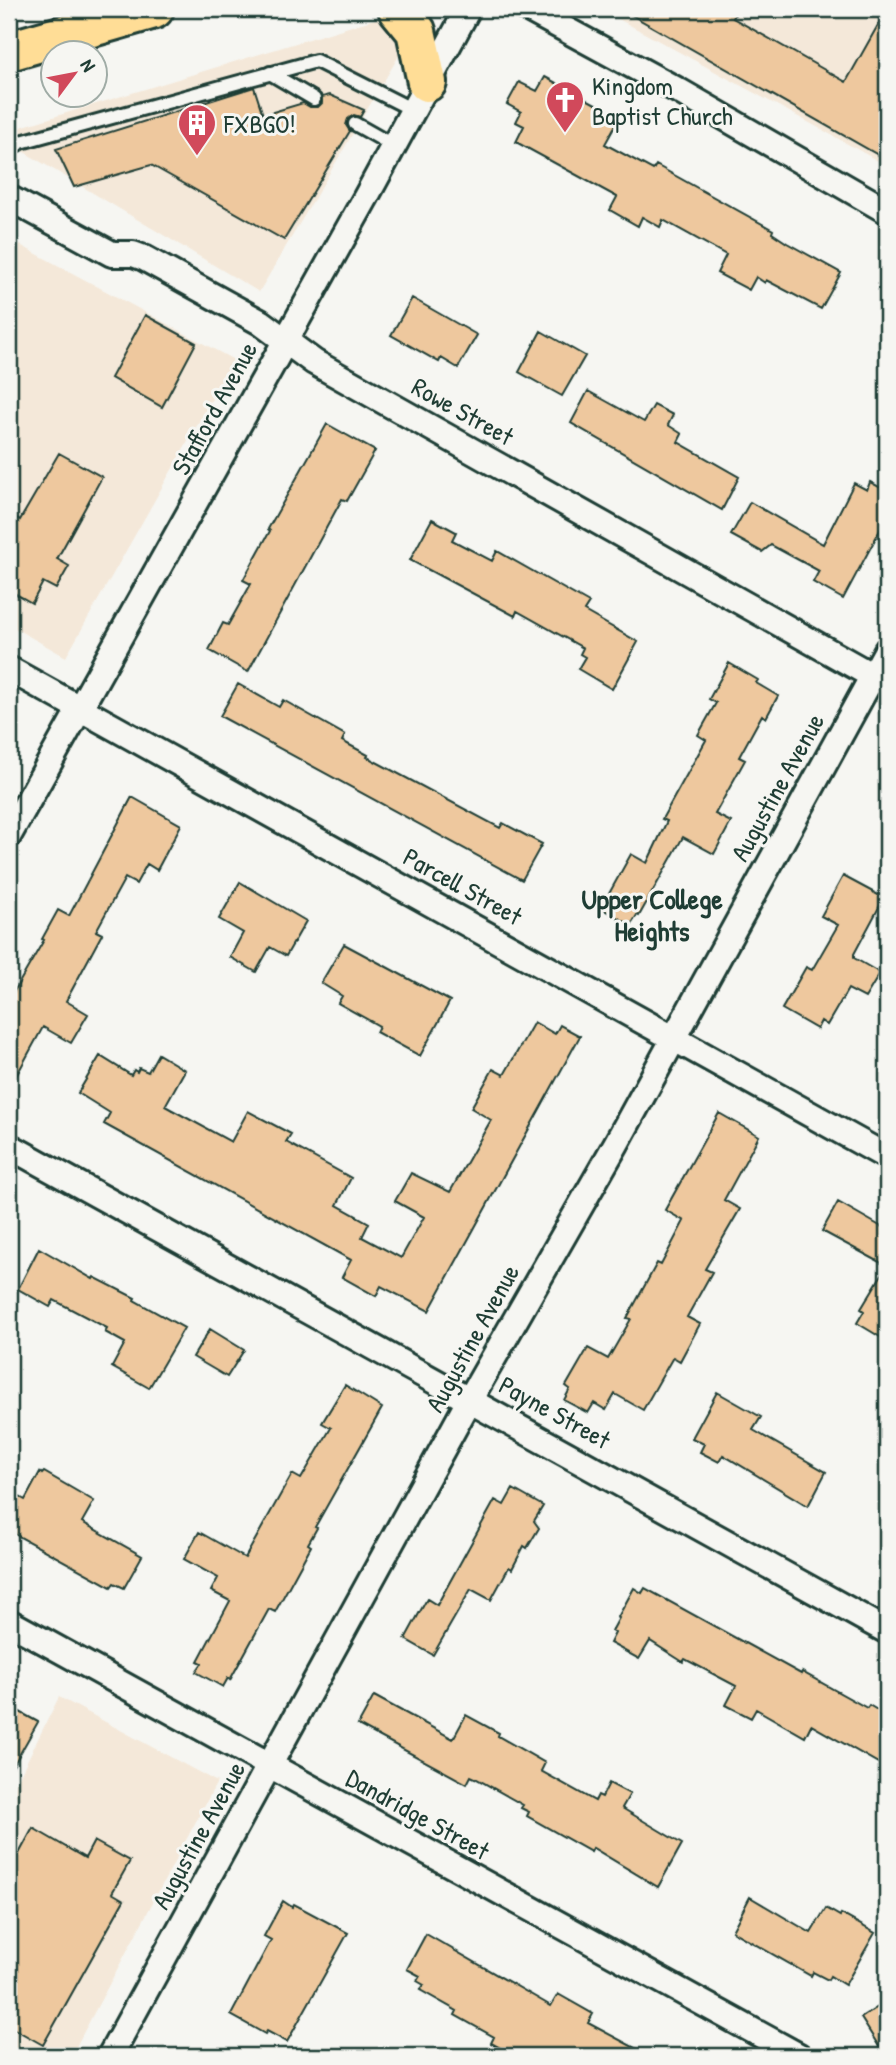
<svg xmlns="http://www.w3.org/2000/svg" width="896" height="2065" viewBox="0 0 896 2065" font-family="'Patrick Hand',sans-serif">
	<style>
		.built { fill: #f4e8d9 }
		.building { fill: #eec89e; stroke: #1f3d34; stroke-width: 2 }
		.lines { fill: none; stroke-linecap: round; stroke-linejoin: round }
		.service-casing { stroke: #1f3d34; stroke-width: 18 }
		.minor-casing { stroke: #1f3d34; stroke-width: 30 }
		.primary-casing { stroke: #1f3d34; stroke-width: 44 }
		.service { stroke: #f6f6f2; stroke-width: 12 }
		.minor { stroke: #f6f6f2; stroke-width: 24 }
		.primary { stroke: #ffdd96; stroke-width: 38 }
		.labels { text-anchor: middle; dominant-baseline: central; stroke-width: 6; stroke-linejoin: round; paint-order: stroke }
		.poi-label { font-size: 26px; fill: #1f3d34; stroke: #f6f6f2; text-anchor: start }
		.street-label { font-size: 26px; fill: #1f3d34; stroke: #f6f6f2 }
		.neighbourhood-label { font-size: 28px; font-weight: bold; fill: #1f3d34; stroke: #f6f6f2 }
	</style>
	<rect width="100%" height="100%" fill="#f6f6f2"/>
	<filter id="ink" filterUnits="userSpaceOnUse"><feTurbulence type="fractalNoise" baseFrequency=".0143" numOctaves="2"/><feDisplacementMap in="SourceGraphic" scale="14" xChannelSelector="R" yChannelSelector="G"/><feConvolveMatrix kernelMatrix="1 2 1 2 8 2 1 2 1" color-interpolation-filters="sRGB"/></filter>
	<g filter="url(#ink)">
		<path class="built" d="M600,9h287v157l-68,-38z
			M388,15l12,39 -141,238 -250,-149v-5l5,-9z
			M9,239l225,121 -168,297 -57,-32z
			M59,1697l158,85 -146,274h-60l-2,-1v-258z"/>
		<path class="building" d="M621,9h117l-5,9 113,64 41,-73v151z
			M545,77l75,40 -15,27 48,26 3,-5 117,65 -1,3 15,10 54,30 -20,36 -55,-29 -1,3 -9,-6 -7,13 -32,-17 9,-18 -63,-35 -3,7 -18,-10 -4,9 -28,-16 7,-13 -101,-55 8,-16 -8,-4 5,-10 -14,-8 12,-22 18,9z
			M254,87l9,28 40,-12 7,4h8l4,-4v-6l8,-2 34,15 -4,7 -6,-2 -6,4 -2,6 4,6 -66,109 -133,-75 -77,22 -18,-38z
			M412,298l65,37 -19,33 -17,-10 -2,4 -48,-27z
			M145,315l51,28 -34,64 -51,-29z
			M541,331l44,25 -23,40 -43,-24z
			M588,391l56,31 10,-17 19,10 -5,10 14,9 -4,8 61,35 -17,33 -151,-87z
			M327,424l48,27 -28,50 -5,-2 -94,173 -39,-22 14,-27 5,2 23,-41 -8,-4 27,-49 -2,-2z
			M59,453l43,24 -45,82 12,7 -13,23 -13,-7 -11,21 -23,-13v-77l11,7z
			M870,482l17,9v26l-44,82 -30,-17 6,-11 -48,-26 -9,7 -31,-17 19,-33 73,42 31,-61 13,7z
			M432,519l24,13 -4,8 40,21 5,-10 92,52 -5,8 54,31 -26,47 -34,-20 7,-12 -5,-3 3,-6 -66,-37 -2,5 -105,-56z
			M729,663l29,17 -2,3 22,13 -12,22 -4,-3 -23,42 6,3 -30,54 16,8 -17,32 -31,-17 -44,79 -2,-1 -6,10 -30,-17 30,-54 16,9 20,-42 -5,-2 44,-79 -8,-5 18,-32 -7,-4z
			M238,684l41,23 4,-7 62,35 -3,6 26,14 -1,2 133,71 3,-5 39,21 -20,36 -302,-164z
			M132,797l49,28 -24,45 -10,-6 -11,20 -11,-6 -29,53 6,3 -36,67 22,13 -17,29 -28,-16 -34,62v-89l35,-60 -2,-1 16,-29 11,6z
			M843,876l41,22 -30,56v4l26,15 -15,25 -17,-9 -21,36 -6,-4 -4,8 -35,-20 24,-42 6,3 26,-45 -17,-9z
			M240,882l66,39 -20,35 -16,-9 -14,25 -26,-15 13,-24 -24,-14z
			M344,944l106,57 -30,55 -44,-24 3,-6 -41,-23 4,-7 -21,-13z
			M534,1022l21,12 5,-9 20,11 -151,275 -48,-25 -5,10 -34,-19 9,-17 -247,-136 6,-11 -32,-20 22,-37 31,19 3,-5 3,2 2,-4 9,4 10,-18 27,16 -20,36 66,36 17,-31 43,23 -5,8 65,36 -14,27 32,18 -7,14 39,21 23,-41 -29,-16 16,-28 39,19 41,-72 -20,-12 22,-39 11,6z
			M719,1113l40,23 -35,64 16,9 -35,60 7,3 -25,45 13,7 -20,37 -7,-4 -30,53 -28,-16 -9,16 -12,-7 -6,10 -24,-13 6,-11 -4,-3 22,-38 20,11 23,-40 -4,-1 30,-55 4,2 23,-44 -19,-11z
			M838,1202l49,28v111l-30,-18 7,-12 -3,-2 26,-43 -65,-35z
			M39,1248l54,31 1,-2 41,21 -1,2 50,28 -35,60 -37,-21 13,-24 -20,-11 2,-4 -53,-28 -4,7 -32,-18z
			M210,1329l34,21 -17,27 -34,-20z
			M345,1385l37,23 -67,119 2,1 -9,16 3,2 -36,66 -6,-3 -39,71 -2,-2 -5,9 -27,-15 6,-9 -4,-2 32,-60 -19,-10 7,-13 -34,-19 15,-27 46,26 47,-84 9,5 30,-51 -9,-5z
			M717,1392l44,25 -8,13 73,42 -18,34 -85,-51 -4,7 -19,-10 4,-8 -12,-6z
			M40,1472l2,2 2,-2 50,29 -12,21 60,34 -18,32 -10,-5 -3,4 -102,-56v-40l16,9z
			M513,1489l30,17 -9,15 5,7 -12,20 -3,-2 -12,23 -3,-2 -18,33 -20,-11 -38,66 -28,-16 22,-40 10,6 58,-105 9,5z
			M634,1588l8,5 3,-5 156,86 1,-2 65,36 2,-3 18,11v52l-76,-43 -6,12 -49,-28 -5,9 -25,-13 10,-19 -51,-27 -2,3 -33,-21 -11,18 -29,-16 5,-10 -3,-2 7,-13 -1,-1z
			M374,1696l79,43 13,-24 33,18 -1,3 47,27 -4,8 54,30 3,-6 4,2 7,-14 21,11 -8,14 60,36 -24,43 -65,-39 -2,4 -64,-36 2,-4 -8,-4 2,-3 -48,-27 -4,-2 -4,8 -109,-59z
			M9,1706l29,16 -29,51z
			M33,1828l52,30 9,-17 36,20 -18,32 12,7 -81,145 -34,-19v-154z
			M750,1897l61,36 15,-25 14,8 1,-2 34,19 -30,52 -15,-9 -2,4 -15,-8 -2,4 -79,-45z
			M283,1901l9,6 2,-3 54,29 -61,109 -20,-11 -2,3 -34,-19 40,-75 -7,-4z
			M426,1934l125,72 7,-12 35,20 -5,9 62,33h-135l-24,-13 3,-6 -39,-22 2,-4 -37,-21 4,-5 -7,-4 3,-5 -13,-7z
			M887,2001v55h-2l-24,-38z"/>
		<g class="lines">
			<defs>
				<path id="service" d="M270,73l44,26
					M355,124l39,22
					M9,149l12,-7 295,-81 97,49"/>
				<path id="minor" d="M528,9l151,82 208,120
					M9,198l103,56h21l11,4 116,64 54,40 573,322
					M9,669l878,488
					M9,835l357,-638 102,-188
					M9,1146l878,485
					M9,1622l790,434
					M110,2056l360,-657 146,-255 271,-494"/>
				<path id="primary" d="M398,9l18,22 11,51
					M9,51l145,-42"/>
			</defs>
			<use href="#service" class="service-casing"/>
			<use href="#minor" class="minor-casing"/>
			<use href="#primary" class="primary-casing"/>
			<use href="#service" class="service"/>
			<use href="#minor" class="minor"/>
			<use href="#primary" class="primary"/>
		</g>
	</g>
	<defs>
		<symbol id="church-pin" viewBox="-11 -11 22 30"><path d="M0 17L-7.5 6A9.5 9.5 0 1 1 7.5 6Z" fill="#d1495b" stroke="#f6f6f2"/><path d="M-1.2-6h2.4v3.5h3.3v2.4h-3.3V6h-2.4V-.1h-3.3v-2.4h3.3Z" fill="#fff"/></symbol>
		<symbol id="building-pin" viewBox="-11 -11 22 30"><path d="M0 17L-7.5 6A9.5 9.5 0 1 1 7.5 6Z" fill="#d1495b" stroke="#f6f6f2"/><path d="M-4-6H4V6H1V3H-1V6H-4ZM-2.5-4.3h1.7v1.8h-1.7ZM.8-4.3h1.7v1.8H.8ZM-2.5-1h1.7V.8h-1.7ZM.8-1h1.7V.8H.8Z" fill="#fff"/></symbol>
	</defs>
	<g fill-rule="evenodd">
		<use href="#church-pin" x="543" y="78" width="44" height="60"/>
		<use href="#building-pin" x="175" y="101" width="44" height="60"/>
	</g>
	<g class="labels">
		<g class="poi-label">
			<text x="592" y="85">Kingdom<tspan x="592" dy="30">Baptist Church</tspan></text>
			<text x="224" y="123">FXBGO!</text>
		</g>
		<g class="street-label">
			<text transform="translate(214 408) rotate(-61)">Stafford Avenue</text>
			<text transform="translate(463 411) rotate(29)">Rowe Street</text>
			<text transform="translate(777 787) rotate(-61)">Augustine Avenue</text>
			<text transform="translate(463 886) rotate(29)">Parcell Street</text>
			<text transform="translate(472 1338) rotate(-61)">Augustine Avenue</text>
			<text transform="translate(555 1412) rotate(29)">Payne Street</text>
			<text transform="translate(418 1814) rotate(29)">Dandridge Street</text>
			<text transform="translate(198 1835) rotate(-61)">Augustine Avenue</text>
		</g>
		<g class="neighbourhood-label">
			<text x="652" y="899">Upper College<tspan x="652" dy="32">Heights</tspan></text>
		</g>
	</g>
	<rect width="896" height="2065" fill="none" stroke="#f6f6f2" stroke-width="35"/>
	<rect x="18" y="18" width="861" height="2030" fill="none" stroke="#1f3d34" stroke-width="2.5" filter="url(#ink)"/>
	<g transform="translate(74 74) rotate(58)"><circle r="33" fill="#f6f6f2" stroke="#a0aca6" stroke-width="2"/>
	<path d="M0-5L12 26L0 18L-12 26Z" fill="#d1495b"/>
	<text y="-10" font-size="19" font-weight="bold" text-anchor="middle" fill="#1f3d34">N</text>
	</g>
</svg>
